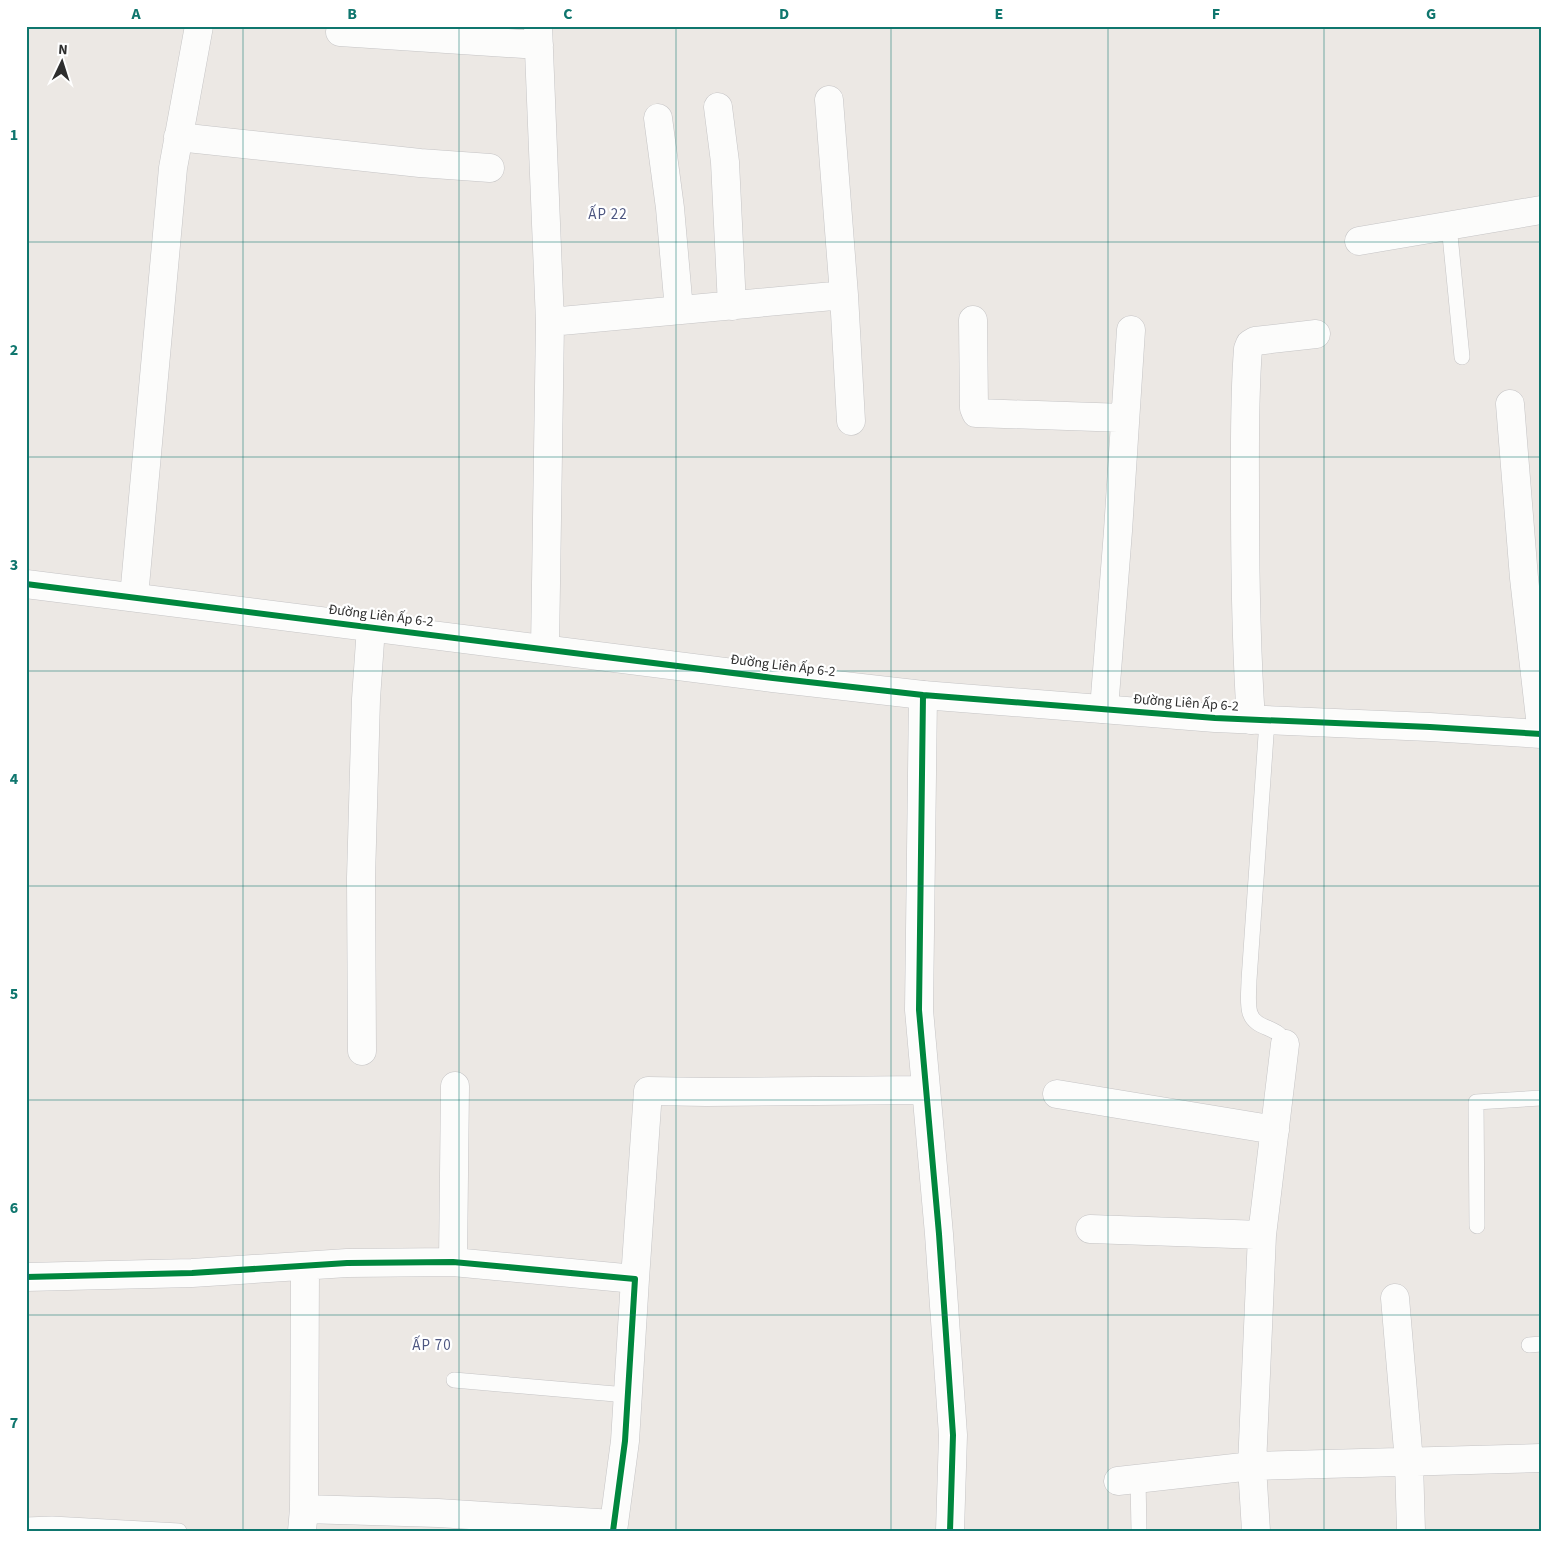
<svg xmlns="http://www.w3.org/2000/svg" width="1567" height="1557" viewBox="0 0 1567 1557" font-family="'Source Sans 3',sans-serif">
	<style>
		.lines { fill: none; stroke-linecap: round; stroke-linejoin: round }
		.service-casing { stroke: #c5c4c5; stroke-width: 16 }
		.minor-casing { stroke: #c5c4c5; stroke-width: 29 }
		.tertiary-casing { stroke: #c5c4c5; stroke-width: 29 }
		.service { stroke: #fcfcfb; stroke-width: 15 }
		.minor { stroke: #fcfcfb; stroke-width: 28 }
		.tertiary { stroke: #fcfcfb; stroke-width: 28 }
		.cycleway-casing { stroke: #fff; stroke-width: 9 }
		.cycleway { stroke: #00873e; stroke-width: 6 }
		.grid { fill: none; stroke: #0f766e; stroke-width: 1; stroke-opacity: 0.55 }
		.labels { text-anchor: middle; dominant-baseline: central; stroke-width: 4.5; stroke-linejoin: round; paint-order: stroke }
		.street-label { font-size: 14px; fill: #2e2e2e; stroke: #fff }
		.neighbourhood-label { font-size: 15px; letter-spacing: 1px; fill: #4d5680; stroke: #fff }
		.neatline { fill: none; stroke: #0f766e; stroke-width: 2 }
		.grid-label { font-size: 16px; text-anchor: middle; font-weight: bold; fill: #0f766e }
	</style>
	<rect width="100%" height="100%" fill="#ece8e4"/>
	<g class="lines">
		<defs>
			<path id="service" d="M1449,225l13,132
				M1267,721l-18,259c0,10 -2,23 1,33 6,18 30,12 35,31
				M1477,1226l-1,-124 65,-4
				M1529,1345l12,-1
				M454,1380l173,15
				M1138,1479l1,52
				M26,1525l26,-1 127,7"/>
			<path id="minor" d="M538,26l12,296 -5,327
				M340,32l199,13
				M829,100l15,195 7,126
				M718,107l7,55 7,144
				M658,118l12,90 9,102
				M178,137l242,26 70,5
				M1359,241l182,-31
				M973,320l1,88 2,5 149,5
				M550,322l294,-27
				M1510,404l14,174 17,149
				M134,597l39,-429 26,-142
				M923,695l-4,315 20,224 14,201 -3,96
				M1104,709l14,-178 13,-201
				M1251,720c-5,-74 -6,-148 -6,-222 0,-49 -1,-99 3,-149l2,-5 5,-3 61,-7
				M362,1051l-1,-173 5,-179 5,-72
				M1057,1094l218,36
				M1090,1229l172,6
				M453,1262l2,-176
				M26,1277l166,-4 155,-10 106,-1 182,17 -10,162 -12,90
				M635,1279l13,-188 58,1 219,-2
				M1395,1298l14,164 2,69
				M1118,1481l134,-15 289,-8
				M304,1509l1,-243
				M302,1531l2,-22 134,4 175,11
				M1256,1531l-4,-65 10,-231 23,-191"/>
			<path id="tertiary" d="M26,584l747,94 150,17 292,23 215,9 111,7"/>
		</defs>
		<use href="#service" class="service-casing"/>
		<use href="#minor" class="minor-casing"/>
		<use href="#tertiary" class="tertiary-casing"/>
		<use href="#service" class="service"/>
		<use href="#minor" class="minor"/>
		<use href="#tertiary" class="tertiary"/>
		<defs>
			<path id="cycleway" d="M26,584l747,94 150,17 292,23 215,9 111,7
				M923,695l-4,315 20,224 14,201 -3,96
				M26,1277l166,-4 155,-10 106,-1 182,17 -10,162 -12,90"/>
		</defs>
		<use href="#cycleway" class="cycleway-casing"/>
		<use href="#cycleway" class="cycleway"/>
	</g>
	<path class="grid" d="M243,26v1505M459,26v1505M676,26v1505M891,26v1505M1108,26v1505M1324,26v1505M26,242h1515M26,457h1515M26,671h1515M26,886h1515M26,1100h1515M26,1315h1515"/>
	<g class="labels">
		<g class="street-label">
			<text transform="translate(381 616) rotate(7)">Đường Liên Ấp 6-2</text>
			<text transform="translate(783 666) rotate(7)">Đường Liên Ấp 6-2</text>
			<text transform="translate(1186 703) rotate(4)">Đường Liên Ấp 6-2</text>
		</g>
		<g class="neighbourhood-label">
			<text x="608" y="214">ẤP 22</text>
			<text x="432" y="1345">ẤP 70</text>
		</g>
	</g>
	<rect width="1567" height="1557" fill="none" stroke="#ffffff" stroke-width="55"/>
	<g transform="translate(62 62) rotate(4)" stroke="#ffffff" stroke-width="4" paint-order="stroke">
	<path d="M0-4L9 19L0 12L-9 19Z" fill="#2e2e2e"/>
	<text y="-8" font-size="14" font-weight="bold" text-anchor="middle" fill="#2e2e2e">N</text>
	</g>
	<rect x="28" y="28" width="1512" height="1502" class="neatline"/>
	<g class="grid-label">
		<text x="136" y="19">A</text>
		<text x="352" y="19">B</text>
		<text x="568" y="19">C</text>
		<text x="784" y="19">D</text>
		<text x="999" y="19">E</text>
		<text x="1216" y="19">F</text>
		<text x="1431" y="19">G</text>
		<text x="14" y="140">1</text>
		<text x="14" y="355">2</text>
		<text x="14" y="570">3</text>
		<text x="14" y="784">4</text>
		<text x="14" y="999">5</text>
		<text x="14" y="1213">6</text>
		<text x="14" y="1428">7</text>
	</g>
</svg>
